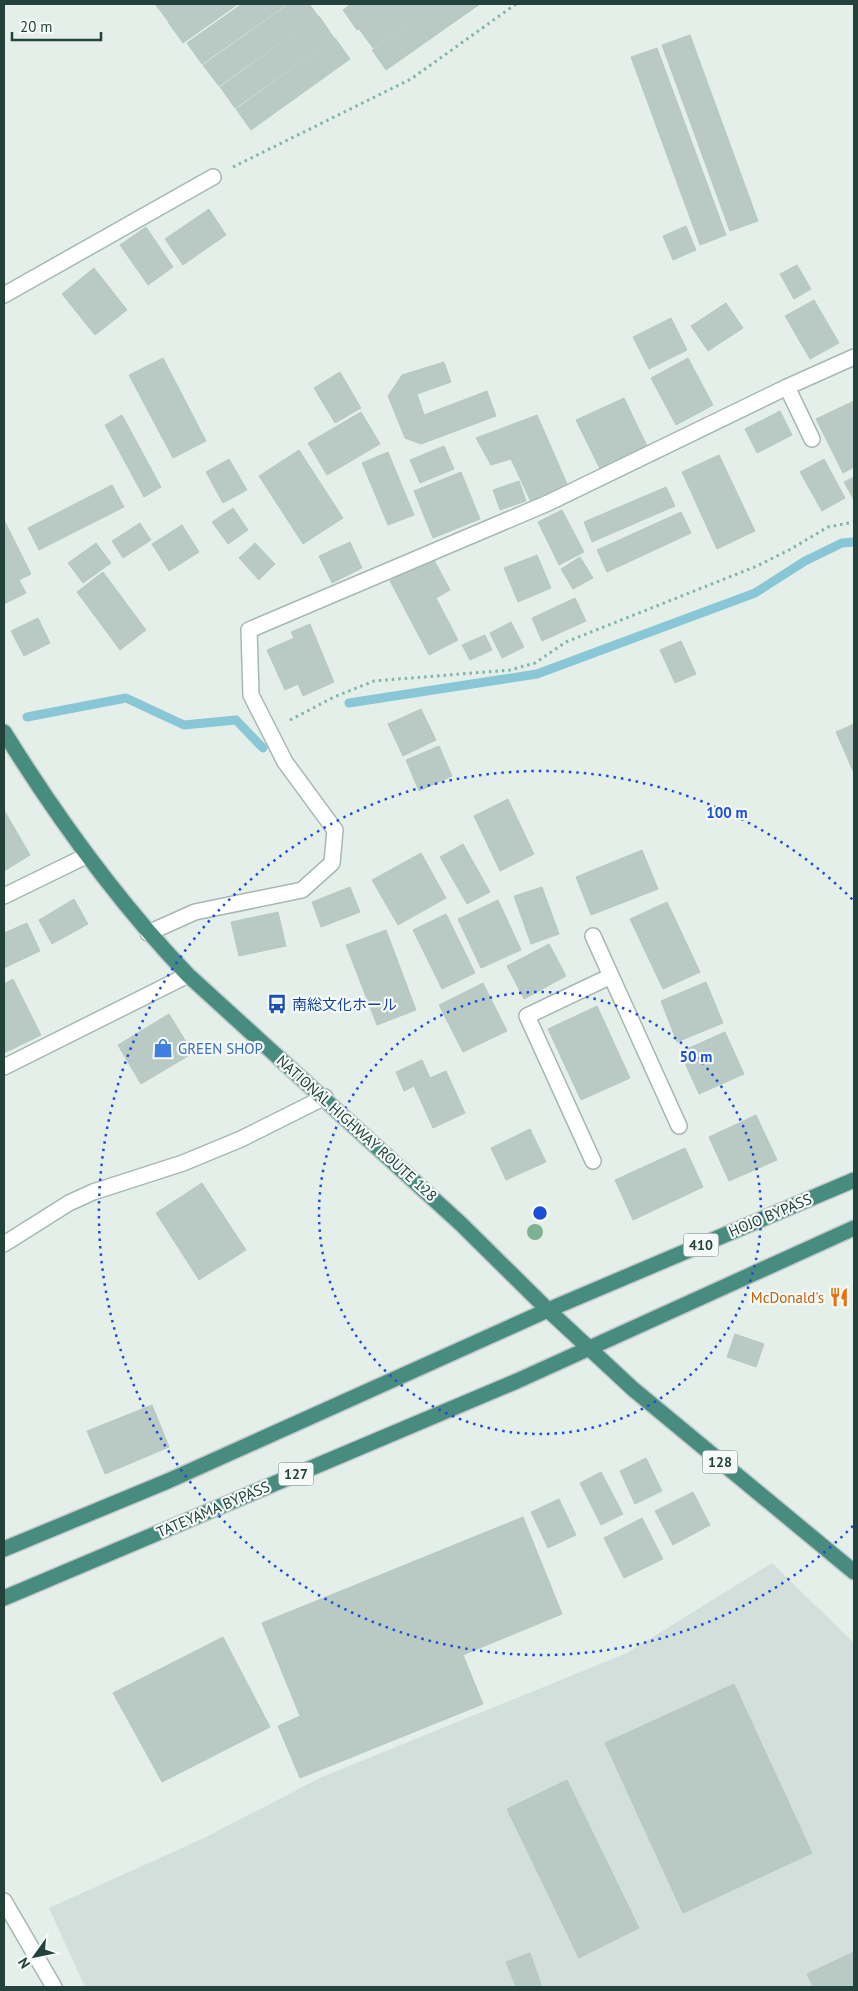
<svg xmlns="http://www.w3.org/2000/svg" width="858" height="1991" viewBox="0 0 858 1991" font-family="'PT Sans','Noto Sans JP',sans-serif">
	<style>
		.built { fill: #d2dfda }
		.lines { fill: none; stroke-linecap: round; stroke-linejoin: round }
		.stream { stroke: #89c7d7; stroke-width: 9 }
		.building { fill: #b9cac4; stroke: #b6c9c2 }
		.service-casing { stroke: #a6b8b2; stroke-width: 18 }
		.minor-casing { stroke: #a6b8b2; stroke-width: 18 }
		.tertiary-casing { stroke: #a6b8b2; stroke-width: 18 }
		.trunk-casing { stroke: #c1cac8; stroke-width: 18 }
		.path { stroke: #82b4a7; stroke-width: 3; stroke-dasharray: 2.5 4; stroke-linecap: butt }
		.service { stroke: #fff; stroke-width: 15 }
		.minor { stroke: #fff; stroke-width: 15 }
		.tertiary { stroke: #fff; stroke-width: 15 }
		.trunk { stroke: #488c80; stroke-width: 15 }
		.tree { fill: #7db094 }
		.ring { fill: none; stroke: #1d4ed8; stroke-width: 2.5; stroke-dasharray: 2.5 5 }
		.labels { text-anchor: middle; dominant-baseline: central; stroke-width: 4.5; stroke-linejoin: round; paint-order: stroke }
		.shield { fill: #f5faf8; stroke: #617974; stroke-width: 1 }
		.shield-label { font-size: 14px; font-weight: bold; fill: #22423b }
		.transit-label { font-size: 15px; fill: #164399; stroke: #f5faf8; text-anchor: start }
		.shop-label { font-size: 15px; fill: #366cbe; stroke: #f5faf8; text-anchor: start }
		.street-label { font-size: 15px; fill: #22423b; stroke: #f5faf8 }
		.food-label { font-size: 15px; fill: #c56008; stroke: #f5faf8; text-anchor: end }
		.centre { fill: #1d4ed8; stroke: #f5faf8; stroke-width: 2.5 }
		.ring-label { font-size: 15px; text-anchor: middle; font-weight: bold; fill: #1d4ed8; stroke: #f5faf8; stroke-width: 4.5; stroke-linejoin: round; paint-order: stroke }
	</style>
	<rect width="100%" height="100%" fill="#e4efea"/>
	<path class="built" d="M772,1563l82,80v344h-769l-36,-79 155,-70 118,-61 305,-124z"/>
	<g class="lines">
		<path class="stream" d="M349,703l188,-29 218,-81 50,-32 37,-18 12,-1
			M27,717l99,-19 58,27 52,-5 27,28"/>
	</g>
	<path class="building" d="M155,4h37l-24,17z
		M193,4h45l-55,39 -15,-21z
		M242,4h45l-85,60 -15,-21z
		M289,4h20l9,12 -99,70 -16,-21z
		M351,4h43l-37,26 -14,-20z
		M395,4h42l-64,44 -14,-19z
		M438,4h42l-94,66 -14,-20z
		M319,16l15,22 -99,70 -15,-21z
		M690,35l68,186 -28,10 -68,-186z
		M335,38l15,21 -99,71 -15,-21z
		M657,48l69,187 -26,10 -69,-188z
		M209,209l17,26 -43,30 -18,-26z
		M686,226l10,24 -23,10 -10,-24z
		M146,227l27,40 -25,18 -28,-40z
		M797,265l14,24 -17,10 -14,-25z
		M94,268l33,42 -32,25 -33,-41z
		M814,300l25,43 -29,16 -25,-43z
		M726,303l17,25 -35,23 -17,-25z
		M671,318l16,32 -38,19 -16,-32z
		M163,358l43,83 -33,17 -44,-83z
		M688,358l25,47 -37,20 -25,-47z
		M444,362l7,20 -34,12 7,21 63,-24 9,25 -75,28 -16,-6 -17,-42 14,-21z
		M340,372l21,36 -26,15 -21,-35z
		M624,398l25,52 -47,23 -26,-53z
		M854,401v66l-11,6 -27,-54z
		M780,411l12,24 -35,18 -12,-24z
		M361,412l19,32 -53,31 -19,-32z
		M122,415l39,72 -17,10 -39,-72z
		M537,415l31,71 -36,18 -21,-45 -20,6 -15,-27z
		M444,446l10,23 -34,14 -10,-23z
		M299,450l44,68 -40,26 -44,-68z
		M388,452l26,63 -26,10 -26,-62z
		M719,455l36,76 -38,18 -35,-77z
		M229,459l18,31 -24,13 -17,-31z
		M824,459l21,39 -23,13 -22,-39z
		M461,472l19,47 -47,19 -19,-47z
		M854,477v23l-10,-18z
		M519,481l7,20 -26,9 -7,-20z
		M112,485l12,22 -85,43 -11,-22z
		M666,487l9,19 -83,36 -8,-20z
		M233,508l15,22 -20,14 -16,-22z
		M562,510l22,42 -25,13 -21,-43z
		M681,512l10,21 -84,39 -10,-22z
		M4,520l27,54 -12,6 7,13 -22,11z
		M140,523l11,17 -28,18 -11,-17z
		M182,525l17,27 -30,19 -17,-27z
		M350,542l12,26 -30,15 -13,-27z
		M96,543l15,20 -28,20 -15,-20z
		M255,543l20,21 -16,16 -20,-22z
		M537,555l14,33 -33,14 -14,-34z
		M580,557l13,21 -20,11 -12,-20z
		M433,558l17,32 -14,8 22,42 -29,15 -39,-74z
		M103,572l43,58 -26,20 -43,-58z
		M575,598l11,23 -44,20 -10,-23z
		M38,618l12,25 -26,13 -13,-25z
		M511,622l13,25 -22,11 -12,-25z
		M310,624l24,58 -31,14 -5,-12 -13,6 -18,-40 27,-12 -3,-6z
		M485,635l7,15 -22,10 -8,-15z
		M681,641l15,33 -21,9 -15,-33z
		M421,709l15,31 -33,16 -15,-32z
		M854,724v49l-18,-41z
		M439,746l13,30 -33,15 -13,-31z
		M508,799l26,55 -34,17 -26,-55z
		M4,810l26,45 -26,16z
		M463,844l27,48 -23,12 -27,-47z
		M642,850l16,39 -67,26 -15,-38z
		M421,853l25,45 -48,27 -26,-45z
		M350,887l10,25 -39,15 -9,-25z
		M542,887l17,47 -28,10 -17,-48z
		M74,899l14,25 -36,20 -13,-24z
		M498,900l23,50 -40,18 -23,-49z
		M667,902l33,70 -37,17 -33,-70z
		M278,912l8,34 -47,10 -8,-34z
		M446,914l29,59 -33,16 -29,-59z
		M27,923l13,28 -36,17v-35z
		M386,930l30,80 -39,15 -31,-80z
		M549,944l17,32 -42,23 -17,-33z
		M13,979l28,56 -37,18v-69z
		M706,982l17,41 -46,19 -16,-41z
		M483,983l24,48 -44,21 -24,-47z
		M597,1006l33,72 -49,22 -33,-71z
		M169,1014l24,39 -52,31 -23,-39z
		M725,1032l19,42 -45,20 -19,-42z
		M422,1060l8,18 16,-7 19,42 -32,15 -19,-42 -10,5 -8,-19z
		M756,1115l21,45 -48,21 -20,-44z
		M530,1129l16,33 -40,18 -15,-32z
		M685,1148l18,39 -70,33 -18,-40z
		M202,1183l44,67 -47,30 -43,-67z
		M735,1334l29,10 -8,23 -29,-10z
		M152,1405l17,42 -64,27 -18,-43z
		M646,1458l16,33 -27,13 -15,-33z
		M601,1472l22,42 -22,11 -21,-42z
		M693,1492l17,33 -37,20 -18,-34z
		M559,1499l17,36 -28,13 -17,-36z
		M523,1517l39,97 -99,41 20,49 -183,74 -22,-52 22,-10 -38,-93z
		M642,1518l21,41 -39,19 -20,-40z
		M223,1637l47,90 -108,55 -49,-89z
		M734,1684l78,169 -129,60 -78,-170z
		M567,1780l72,148 -60,30 -72,-149z
		M854,1952v35h-41l-6,-13z
		M530,1953l12,34h-26l-10,-25z"/>
	<g class="lines">
		<defs>
			<path id="service" d="M787,387l25,52"/>
			<path id="minor" d="M4,295l209,-118
				M4,896l82,-40
				M148,933l47,-21 107,-22 30,-27 3,-33 -50,-68 -34,-67 -2,-65 299,-127 239,-116 67,-30
				M593,936l86,190
				M4,1067l184,-92
				M593,1161l-66,-145 84,-40
				M4,1244l65,-41 24,-11 90,-29 58,-24 84,-42"/>
			<path id="tertiary" d="M4,1901l50,86"/>
			<path id="trunk" d="M4,732c54,87 113,169 184,243l273,249 87,86 85,79 221,183
				M4,1549l164,-68 380,-171 306,-130
				M4,1598l513,-217 337,-153"/>
		</defs>
		<use href="#service" class="service-casing"/>
		<use href="#minor" class="minor-casing"/>
		<use href="#tertiary" class="tertiary-casing"/>
		<use href="#trunk" class="trunk-casing"/>
		<path class="path" d="M233,167l178,-88 105,-75
			M290,720l44,-23 40,-16 136,-11 25,-7 31,-21 191,-76 32,-16 39,-23 26,-5"/>
		<use href="#service" class="service"/>
		<use href="#minor" class="minor"/>
		<use href="#tertiary" class="tertiary"/>
		<use href="#trunk" class="trunk"/>
	</g>
	<circle class="tree" cx="535" cy="1232" r="8"/>
	<g class="ring">
		<circle cx="540" cy="1213" r="221"/>
		<path d="M853 1526A442 442 0 1 1 853 900"/>
	</g>
	<defs>
		<symbol id="bus-bare" viewBox="-9 -9 18 18"><path d="M-5-6H5V4H4V6H2V4H-2V6H-4V4H-5ZM-3.5-4V0h7V-4ZM-3.5 1.2v1.5H-2V1.2ZM2 1.2v1.5H3.5V1.2Z" fill="#1a4fb4" stroke="#f5faf8" stroke-width="2.5" paint-order="stroke"/></symbol>
		<symbol id="shop-bare" viewBox="-9 -9 18 18"><path d="M-5-2.5h2.3a2.7 3.5 0 0 1 5.4 0H5L5.5 6h-11ZM-1.5-2.5h3a1.5 2.3 0 0 0-3 0Z" fill="#3f7fe0" stroke="#f5faf8" stroke-width="2.5" paint-order="stroke"/></symbol>
		<symbol id="restaurant-bare" viewBox="-9 -9 18 18"><path d="M-5-6h1v4h1v-4h1v4h1v-4h1v5L-1.5 .5V6h-2V.5L-5-1ZM5-6V6H3V1.5H1.5Q1.5-4 5-6Z" fill="#e8710a" stroke="#f5faf8" stroke-width="2.5" paint-order="stroke"/></symbol>
	</defs>
	<g fill-rule="evenodd">
		<use href="#bus-bare" x="263" y="990" width="28" height="28"/>
		<use href="#shop-bare" x="149" y="1034" width="28" height="28"/>
		<use href="#restaurant-bare" x="825" y="1283" width="28" height="28"/>
	</g>
	<g class="labels">
		<g class="shield">
			<rect x="683.5" y="1233.5" width="35" height="23" rx="4"/>
			<rect x="702.5" y="1450.5" width="35" height="23" rx="4"/>
			<rect x="278.5" y="1462.5" width="35" height="23" rx="4"/>
		</g>
		<g class="shield-label">
			<text x="701" y="1245">410</text>
			<text x="720" y="1462">128</text>
			<text x="296" y="1474">127</text>
		</g>
		<g class="transit-label">
			<text x="292" y="1004">南総文化ホール</text>
		</g>
		<g class="shop-label">
			<text x="178" y="1048">GREEN SHOP</text>
		</g>
		<g class="street-label">
			<text transform="translate(357 1128) rotate(42)">NATIONAL HIGHWAY ROUTE 128</text>
			<text transform="translate(770 1215) rotate(-23)">HOJO BYPASS</text>
			<text transform="translate(213 1509) rotate(-23)">TATEYAMA BYPASS</text>
		</g>
		<g class="food-label">
			<text x="824" y="1297">McDonald's</text>
		</g>
	</g>
	<circle cx="540" cy="1213" r="8" class="centre"/>
	<g class="ring-label">
		<text x="727" y="818">100 m</text>
		<text x="696" y="1062">50 m</text>
	</g>
	<rect width="858" height="1991" fill="none" stroke="#22423b" stroke-width="10"/>
	<g transform="translate(35 1956) rotate(237)" stroke="#f5faf8" stroke-width="4" paint-order="stroke">
	<path d="M0-4L9 19L0 12L-9 19Z" fill="#22423b"/>
	<text y="-8" font-size="14" font-weight="bold" text-anchor="middle" fill="#22423b">N</text>
	</g>
	<path d="M12 32v8h89v-8" fill="none" stroke="#22423b" stroke-width="2.5"/>
	<text x="20" y="32" font-size="15" fill="#22423b" stroke="#f5faf8" stroke-width="4" paint-order="stroke">20 m</text>
</svg>
